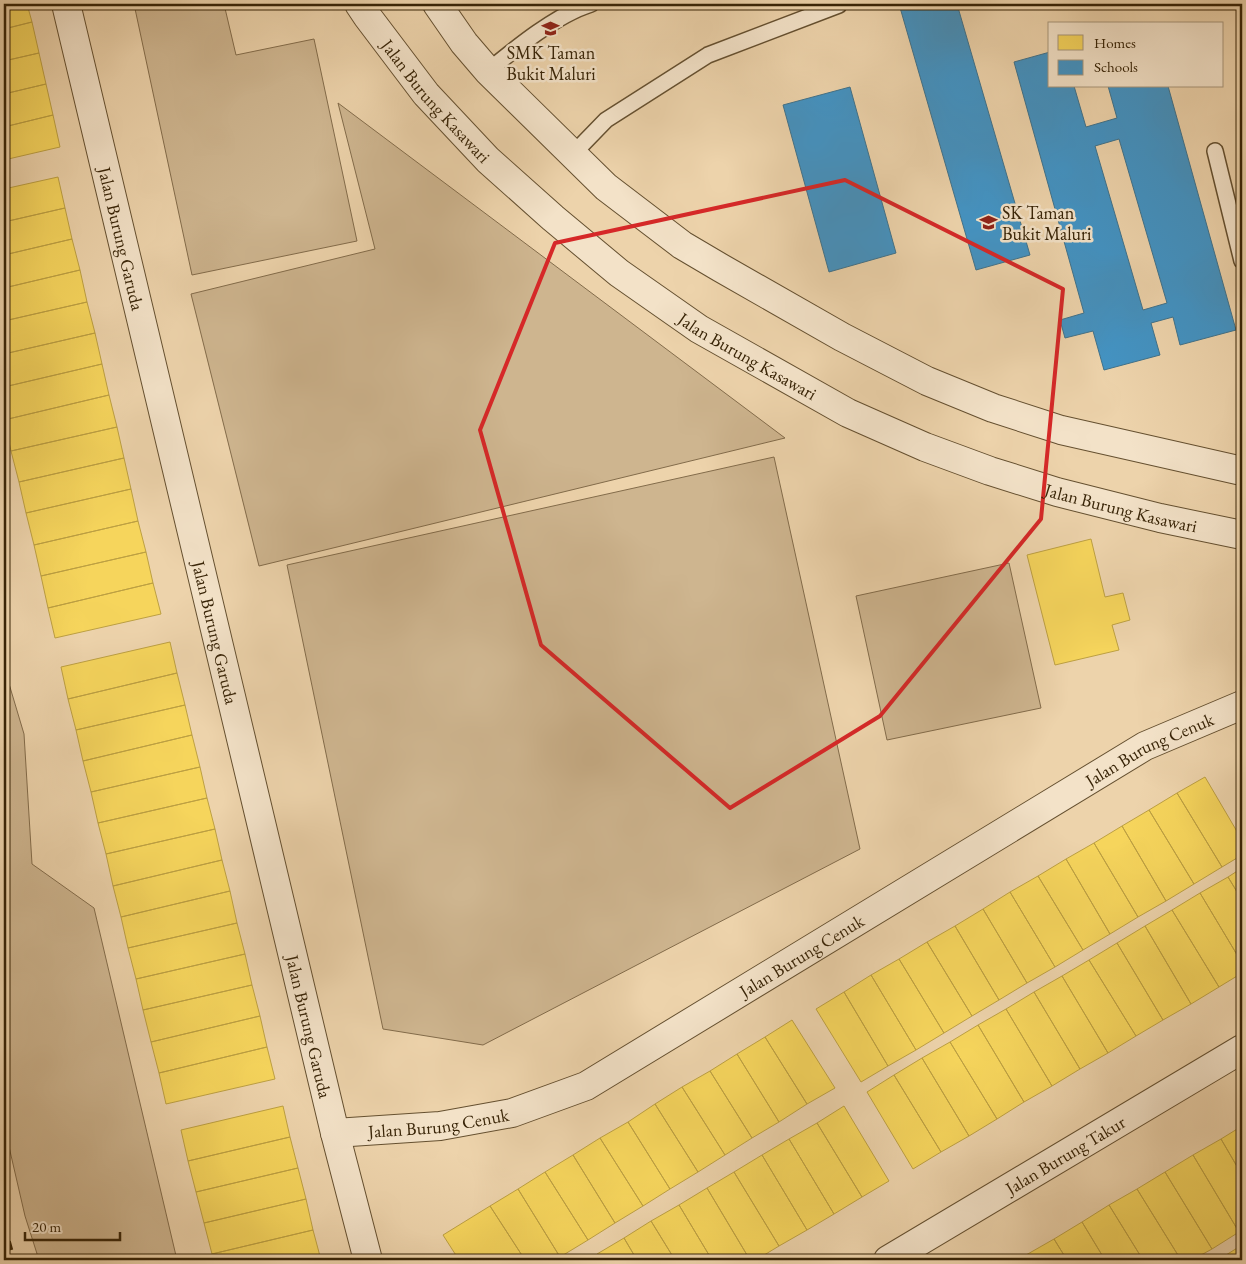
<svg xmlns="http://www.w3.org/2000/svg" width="1246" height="1264" viewBox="0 0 1246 1264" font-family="'EB Garamond',serif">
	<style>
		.green { fill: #ceb58f; stroke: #836c4b }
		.homes { fill: #f6d55c; stroke: #bda042 }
		.schools { fill: #4393c3; stroke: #40728b; fill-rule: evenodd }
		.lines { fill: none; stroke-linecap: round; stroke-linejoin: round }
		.service-casing { stroke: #655030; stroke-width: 18 }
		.minor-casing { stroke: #655030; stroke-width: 30 }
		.tertiary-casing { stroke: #655030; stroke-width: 30 }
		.service { stroke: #f3e2c8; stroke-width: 15 }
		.minor { stroke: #f3e2c8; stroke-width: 28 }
		.tertiary { stroke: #f3e2c8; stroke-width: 28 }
		.rail { stroke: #382407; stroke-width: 4; stroke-dasharray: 9 9; stroke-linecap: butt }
		.marked { fill: none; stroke: #d62828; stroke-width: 4; stroke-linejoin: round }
		.labels { text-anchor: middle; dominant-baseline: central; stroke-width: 5; stroke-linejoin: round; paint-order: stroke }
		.poi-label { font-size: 18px; fill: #382407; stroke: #f3e2c8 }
		.street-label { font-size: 18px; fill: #382407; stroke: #f3e2c8 }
	</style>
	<rect width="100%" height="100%" fill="#edd3ab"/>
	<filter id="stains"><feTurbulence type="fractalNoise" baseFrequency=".004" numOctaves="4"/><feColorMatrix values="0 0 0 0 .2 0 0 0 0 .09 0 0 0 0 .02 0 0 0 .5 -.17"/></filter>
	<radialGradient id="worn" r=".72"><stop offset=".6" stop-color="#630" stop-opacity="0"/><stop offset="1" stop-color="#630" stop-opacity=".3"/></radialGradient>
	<path class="green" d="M134,4h90l12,51 78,-16 43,202 -165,34z
		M338,103l447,335 -526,128 -68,-272 184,-45z
		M774,457l86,392 -377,196 -100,-16 -96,-464z
		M1009,563l32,145 -154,32 -31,-144z
		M4,667l20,67 8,130 62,44 83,352h-138l-14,-44 -21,-91z"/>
	<path class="homes" d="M4,4h23l5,18 -28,7z
		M32,22l7,31 -35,8v-32z
		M39,53l7,31 -42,10v-33z
		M46,84l7,31 -49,12v-33z
		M53,115l7,32 -56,13v-33z
		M58,177l7,31 -61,14v-33z
		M65,208l7,31 -68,16v-33z
		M72,239l8,31 -76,18v-33z
		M80,270l7,32 -83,19v-33z
		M87,302l8,31 -91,21v-33z
		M95,333l7,31 -98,23v-33z
		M102,364l7,31 -105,25v-33z
		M109,395l8,32 -106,24 -7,-31z
		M117,427l7,31 -105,24 -8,-31z
		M124,458l7,31 -105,24 -7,-31z
		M131,489l7,32 -104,24 -8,-32z
		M138,521l8,31 -105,24 -7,-31z
		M1091,539l14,58 18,-4 7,27 -18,5 7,25 -64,15 -28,-110z
		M146,552l7,31 -105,25 -7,-32z
		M153,583l8,31 -106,24 -7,-30z
		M170,642l7,31 -109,26 -7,-32z
		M177,673l8,32 -109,25 -8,-31z
		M185,705l7,30 -109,26 -7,-31z
		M192,735l8,32 -109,25 -8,-31z
		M200,767l7,31 -109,25 -7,-31z
		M1205,777l37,63v15l-20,12 -45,-74z
		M1177,793l45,74 -28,17 -45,-74z
		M207,798l8,31 -109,25 -8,-31z
		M1149,810l45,74 -28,17 -44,-75z
		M1122,826l44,75 -28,16 -44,-74z
		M215,829l7,31 -109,26 -7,-32z
		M1094,843l44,74 -28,17 -44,-75z
		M1066,859l44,75 -27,16 -45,-74z
		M222,860l8,31 -109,26 -8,-31z
		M1242,868v32l-14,-23z
		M1038,876l45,74 -28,17 -45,-75z
		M1228,877l14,23v63l-42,-70z
		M230,891l7,32 -109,25 -7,-31z
		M1010,892l45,75 -28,16 -44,-74z
		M1200,893l42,70v10l-23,14 -47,-77z
		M983,909l44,74 -28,17 -44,-74z
		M1172,910l47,77 -28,17 -46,-78z
		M237,923l8,31 -109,25 -8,-31z
		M955,926l44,74 -27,16 -45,-74z
		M1145,926l46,78 -28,16 -46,-77z
		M927,942l45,74 -28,17 -45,-74z
		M1117,943l46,77 -27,16 -47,-76z
		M245,954l7,31 -109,25 -7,-31z
		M899,959l45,74 -28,17 -45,-75z
		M1089,960l47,76 -28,17 -46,-77z
		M871,975l45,75 -28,16 -44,-74z
		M1062,976l46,77 -28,16 -46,-77z
		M252,985l8,31 -109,26 -8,-32z
		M844,992l44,74 -27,16 -45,-73z
		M1034,992l46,77 -28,17 -46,-77z
		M1006,1009l46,77 -28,16 -46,-77z
		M260,1016l7,31 -108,26 -8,-31z
		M792,1020l43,68 -28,16 -42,-67z
		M978,1025l46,77 -27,17 -47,-77z
		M765,1037l42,67 -28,18 -42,-68z
		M950,1042l47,77 -28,17 -47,-78z
		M267,1047l8,32 -109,25 -7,-31z
		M737,1054l42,68 -27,16 -42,-67z
		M922,1058l47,78 -28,16 -47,-77z
		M710,1071l42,67 -27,17 -43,-68z
		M894,1075l47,77 -28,17 -46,-77z
		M682,1087l43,68 -27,17 -43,-68z
		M655,1104l43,68 -28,17 -42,-67z
		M283,1106l7,31 -102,24 -7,-31z
		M844,1106l45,75 -27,16 -45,-74z
		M628,1122l42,67 -27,17 -43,-68z
		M817,1123l45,74 -28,17 -45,-75z
		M1242,1126v49l-21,-36z
		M290,1137l8,31 -102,24 -8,-31z
		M600,1138l43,68 -28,17 -42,-68z
		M789,1139l45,75 -27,16 -45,-75z
		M1221,1139l21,36v56l-3,1 -46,-77z
		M573,1155l42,68 -27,17 -43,-68z
		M762,1155l45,75 -28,16 -45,-74z
		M1193,1155l46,77 -27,17 -47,-77z
		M298,1168l8,31 -102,24 -8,-31z
		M545,1172l43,68 -28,17 -42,-68z
		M734,1172l45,74 -23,14h-6l-43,-72z
		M1165,1172l47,77 -20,11h-11l-44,-71z
		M707,1188l43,72h-38l-33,-55z
		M518,1189l42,68 -5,3h-30l-35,-54z
		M1137,1189l44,71h-38l-34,-55z
		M306,1199l7,31 -101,24 -8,-31z
		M679,1205l33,55h-37l-24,-39z
		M1109,1205l34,55h-38l-23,-38z
		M490,1206l35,54h-66l-16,-25z
		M651,1221l24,39h-38l-13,-22z
		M1082,1222l23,38h-38l-13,-21z
		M313,1230l8,30h-108l-1,-6z
		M624,1238l13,22h-37l-3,-6z
		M1054,1239l13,21h-38l-3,-5z
		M1242,1245v15h-24z"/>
	<path class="schools" d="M899,4h58l73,251 -54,15z
		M1050,52v34h24l12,41 31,-9 -9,-32h60l68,244 -56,15 -7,-28 -22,6 9,32 -56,15 -11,-39 -28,7 -5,-18 24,-7 -70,-251zM1119,139l48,164 -24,7 -48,-164z
		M850,87l46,166 -67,19 -46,-167z"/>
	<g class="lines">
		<defs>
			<path id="service" d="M488,71c28,-23 68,-56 103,-67
				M1215,151l27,110
				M573,154l33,-34 102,-65 131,-50"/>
			<g id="minor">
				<path id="s1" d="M66,4l269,1129 33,127"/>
				<path id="s2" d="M335,1133l105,-7 72,-13 74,-27 559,-340 97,-41"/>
				<path id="s3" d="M888,1260l354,-211"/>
			</g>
			<g id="tertiary">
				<path id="s4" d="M359,4l8,12 59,78 62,66 65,58 66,55 80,56 149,84 77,34 65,24 67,21 103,26 82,17"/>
				<path d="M437,4l27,39 24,28 118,116 76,58 39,23 121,69 85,44 66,27 68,22 181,41"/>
			</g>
		</defs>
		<use href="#service" class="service-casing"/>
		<use href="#minor" class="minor-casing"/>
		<use href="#tertiary" class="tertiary-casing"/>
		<use href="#service" class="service"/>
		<use href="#minor" class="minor"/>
		<use href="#tertiary" class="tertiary"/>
		<path class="rail" d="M4,1224l10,36"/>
	</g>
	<path class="marked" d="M845,180l218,109 -22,230 -161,197 -150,92 -189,-163 -61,-215 75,-187z"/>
	<defs>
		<symbol id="school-bare" viewBox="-9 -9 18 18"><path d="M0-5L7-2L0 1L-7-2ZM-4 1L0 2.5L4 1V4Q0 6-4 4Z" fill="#8f2418" stroke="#f3e2c8" stroke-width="2.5" paint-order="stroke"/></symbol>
	</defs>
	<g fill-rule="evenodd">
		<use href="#school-bare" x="538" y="16" width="25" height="25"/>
		<use href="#school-bare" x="976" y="210" width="25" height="25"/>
	</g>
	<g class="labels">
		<g class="poi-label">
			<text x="551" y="52">SMK Taman<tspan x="551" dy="21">Bukit Maluri</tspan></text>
			<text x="1002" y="212" text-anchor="start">SK Taman<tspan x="1002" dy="21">Bukit Maluri</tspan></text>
		</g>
		<g class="street-label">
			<text stroke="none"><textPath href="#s4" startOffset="124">Jalan Burung Kasawari</textPath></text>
			<text stroke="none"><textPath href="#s1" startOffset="241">Jalan Burung Garuda</textPath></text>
			<text stroke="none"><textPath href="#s4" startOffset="529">Jalan Burung Kasawari</textPath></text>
			<text stroke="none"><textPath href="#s4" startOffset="934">Jalan Burung Kasawari</textPath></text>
			<text stroke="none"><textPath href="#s1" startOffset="646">Jalan Burung Garuda</textPath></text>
			<text stroke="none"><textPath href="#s2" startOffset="914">Jalan Burung Cenuk</textPath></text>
			<text stroke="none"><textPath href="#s2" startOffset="509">Jalan Burung Cenuk</textPath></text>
			<text stroke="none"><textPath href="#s1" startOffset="1051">Jalan Burung Garuda</textPath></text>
			<text stroke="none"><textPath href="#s2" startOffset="104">Jalan Burung Cenuk</textPath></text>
			<text stroke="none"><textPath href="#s3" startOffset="206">Jalan Burung Takur</textPath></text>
		</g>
	</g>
	<rect width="1246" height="1264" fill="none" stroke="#edd3ab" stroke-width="20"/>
	<rect x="5" y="5" width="1236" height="1254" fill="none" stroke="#382407" stroke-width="2.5"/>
	<rect x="10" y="10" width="1226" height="1244" fill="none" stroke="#382407"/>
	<rect x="1048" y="22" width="175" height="65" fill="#f3e2c8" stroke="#a8967b"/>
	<rect x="1058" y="35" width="25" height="15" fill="#f6d55c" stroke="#a8967b"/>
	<text x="1094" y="48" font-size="15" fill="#382407">Homes</text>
	<rect x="1058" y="60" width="25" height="15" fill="#4393c3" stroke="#a8967b"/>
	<text x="1094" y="72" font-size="15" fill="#382407">Schools</text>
	<path d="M25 1232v8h95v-8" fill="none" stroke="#382407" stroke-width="2.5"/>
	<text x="32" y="1232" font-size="15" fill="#382407" stroke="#f3e2c8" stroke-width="4" paint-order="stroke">20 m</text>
	<rect width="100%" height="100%" filter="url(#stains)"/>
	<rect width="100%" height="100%" fill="url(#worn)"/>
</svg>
